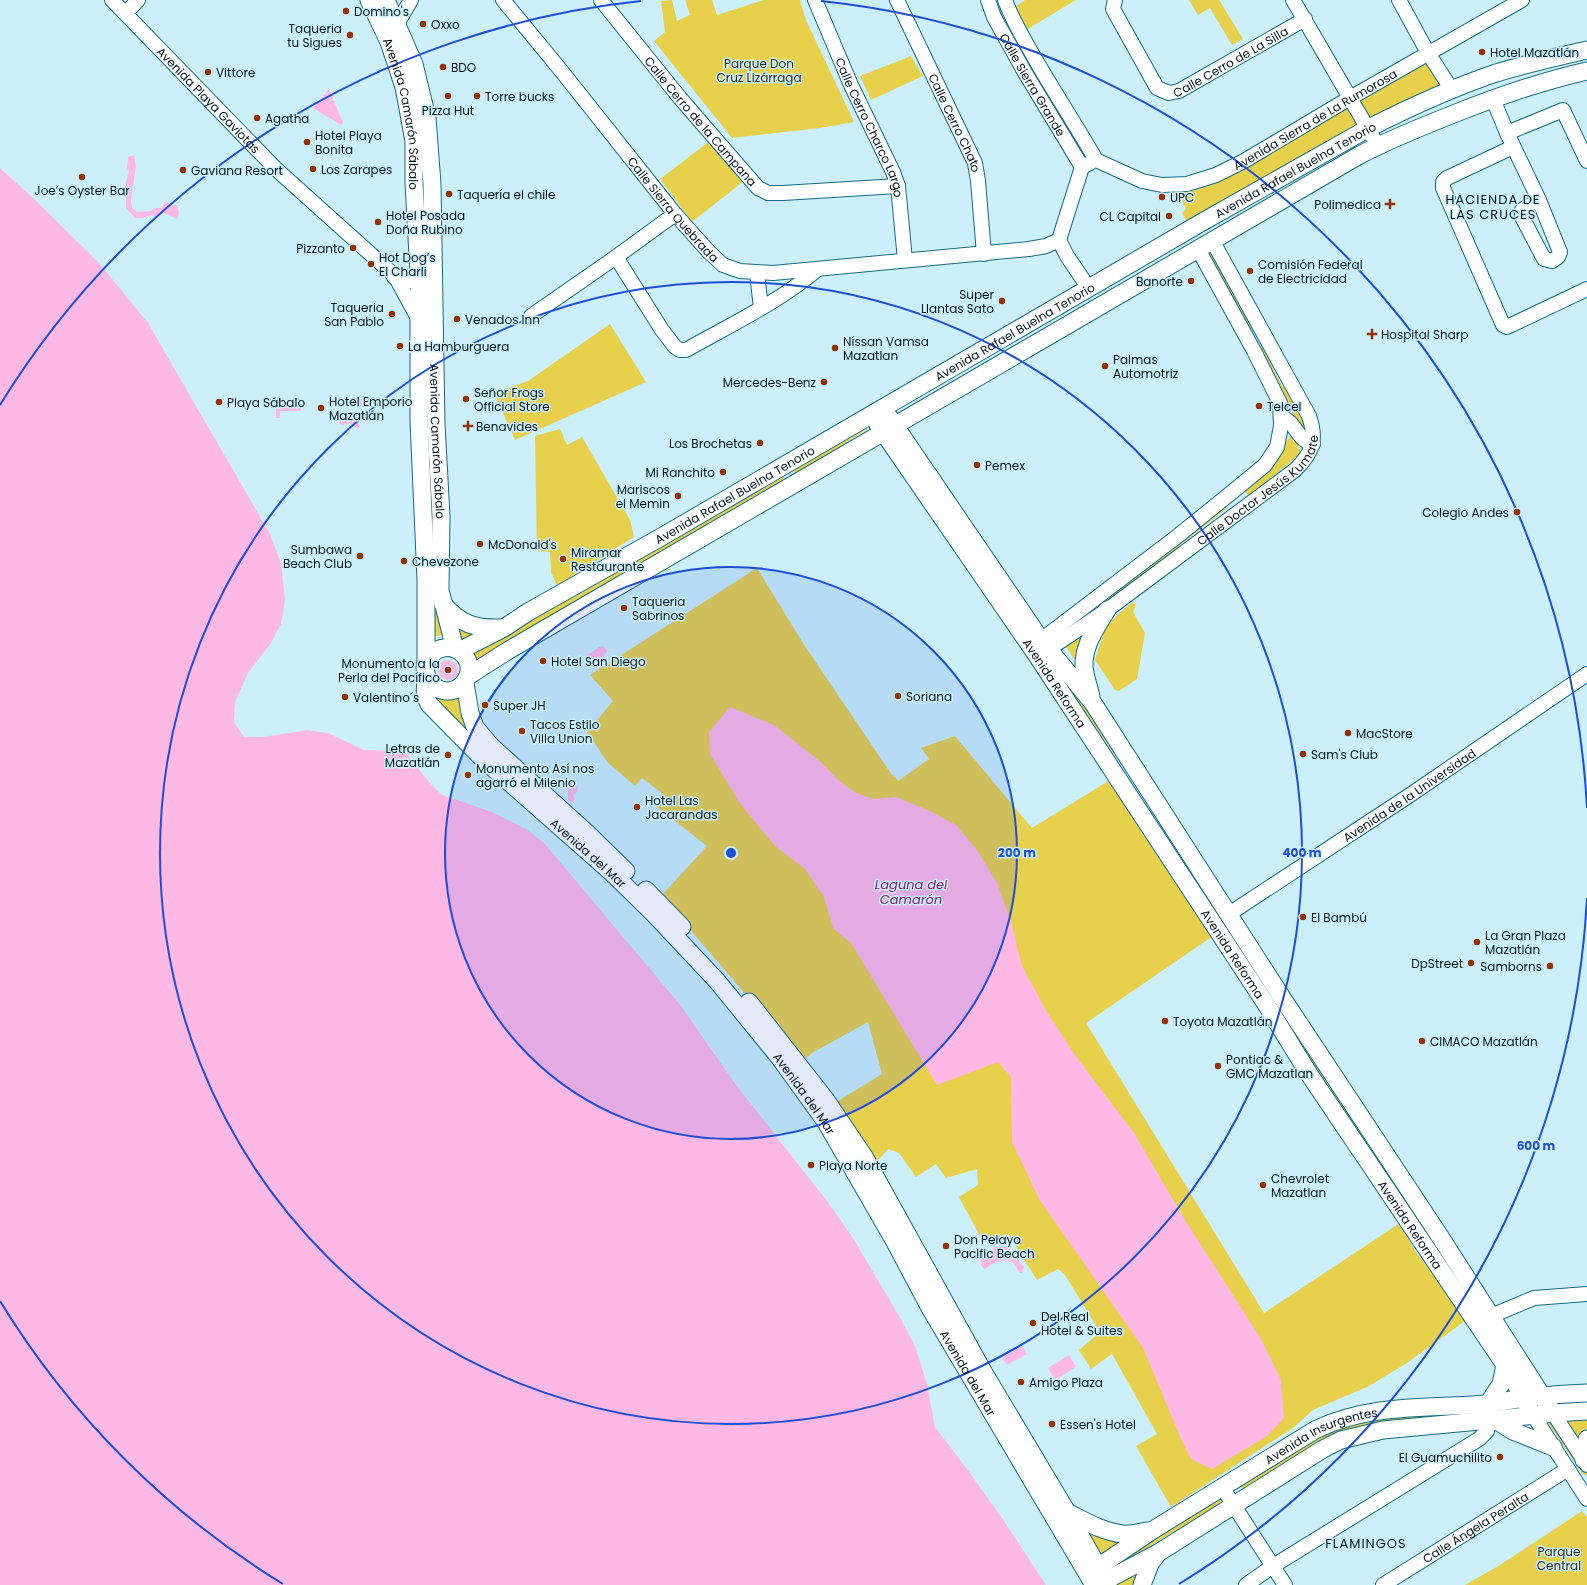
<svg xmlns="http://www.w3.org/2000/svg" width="1587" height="1585" viewBox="0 0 1587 1585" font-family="Poppins,sans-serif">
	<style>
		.green { fill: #e6d04c }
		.water { fill: #feb8e6 }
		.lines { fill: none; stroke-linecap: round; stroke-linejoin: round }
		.minor-casing { stroke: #146b81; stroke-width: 16 }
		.major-casing { stroke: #146b81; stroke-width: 19 }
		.minor { stroke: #fff; stroke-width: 14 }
		.major { stroke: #fff; stroke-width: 17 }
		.ring { fill: none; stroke: #1d4ed8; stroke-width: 2 }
		.poi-dot { fill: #953000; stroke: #cbf0fc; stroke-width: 1.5 }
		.labels { text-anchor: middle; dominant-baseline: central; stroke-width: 3; stroke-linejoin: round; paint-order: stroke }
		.poi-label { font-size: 12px; fill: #01151b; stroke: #cbf0fc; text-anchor: start }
		.street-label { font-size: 12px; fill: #01151b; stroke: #cbf0fc }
		.park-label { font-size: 12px; fill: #312d15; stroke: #cbf0fc }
		.neighbourhood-label { font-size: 13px; letter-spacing: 1px; fill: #01151b; stroke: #cbf0fc }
		.water-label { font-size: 13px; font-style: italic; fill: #821f6a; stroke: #cbf0fc }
		.centre { fill: #1d4ed8; stroke: #cbf0fc; stroke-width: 2 }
		.ring-label { font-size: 12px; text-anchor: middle; font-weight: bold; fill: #1d4ed8; stroke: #cbf0fc; stroke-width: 3; stroke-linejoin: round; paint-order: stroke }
	</style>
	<rect width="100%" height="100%" fill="#cbf0fc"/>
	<path class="green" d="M672,0l5,21 13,-6 -5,-15h27l5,15 47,-15h36l6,20 48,102 -34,6 -88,10 -78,-97 11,-9 -4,-31z
		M1025,0h51l-55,33 -12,-22z
		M1189,0h30l24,39 -11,6 -22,-37 -12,7z
		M911,56l12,20 -52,24 -11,-24z
		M1424,60c9,5 18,18 15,29l-65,31 -7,-3 -8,-17z
		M1340,108l10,2 8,14 -2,3 -169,96 -5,-10 4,-4 -8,-17 16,-1 21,-8z
		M711,140l33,41 -52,41 -32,-43z
		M1211,251l44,74 -4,5 -44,-73z
		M610,324l36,58 -131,58 -21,-47 34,-12z
		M425,347l4,2 5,244 8,42 -8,2z
		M1262,347l20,39 4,2c7,11 23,32 17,44l-44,-80z
		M867,425v4l-72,46 -2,-5z
		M560,429l7,16 15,-8 48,83 4,17 -77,49 -6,-14 -1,-20 -13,-1 -2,-115z
		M1293,434l8,19 -52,43 -4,-4v-7c10,-9 22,-17 31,-28 7,-7 9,-17 17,-23z
		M783,477l2,3 -313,187 -8,-16 39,-17 73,-38z
		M1224,505l2,4 -46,36 -5,11 -112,80 -4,-3z
		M757,568l46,75 91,135 -1,-4 5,7 31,-22 -8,-11 34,-12 77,92 78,-48 103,156 -127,87 178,290 136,-90 15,28 46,58 4,12 -58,42 -38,23 -56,24 -20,18 -122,79 -35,-61 21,-12 -45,-80 -21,15 -12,-19 21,-18 -35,-57 -7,-6 -21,11 -29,-46 -25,8 -24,-45 19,-12 -1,-16 -31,9 -10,-14 -20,13 -17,-24 -11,-4 -15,17 -40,-62 49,-30 -14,-52 -56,31 -9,8 -142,-165 46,-50 -50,-39 6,-13 -21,-16 -7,8 -27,-23 -21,-31 26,-31 -23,-26z
		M1133,602l3,3 -3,7 12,21 -8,46 -18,12 -4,-1 -20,-30 10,-31 12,-14z
		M455,622l26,12 -19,5z
		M1092,624l-8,46 -10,-11 -9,-14z
		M1054,663h2l60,89 1,6 -33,-48h-3z
		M427,690l33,5 35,70z
		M1277,1003l106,163 -7,-4 -104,-156z
		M1527,1402l4,7 -141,13 -145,70 -4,-5 -1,-6 97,-53 47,-12z
		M1549,1418l38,53 -1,5 -4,-3 -35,-52z
		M1587,1418v9l-9,16 -15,-22z
		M1223,1497v5l-111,67 -2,-6z
		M1582,1511l5,6v68h-122l35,-20z
		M1085,1530l39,10 -23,18z
		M1139,1565l-6,20h-17z"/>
	<path class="water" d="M329,89l14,34 -2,2 -28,-17z
		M134,155l2,11 -5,35 1,7 5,4 14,-1 4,-3h7l2,-6 4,1 1,2h8l2,8 -2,6 -13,-6 -9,4 -3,-2 -9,3h-8l-9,-10v-12l-2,-7 5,-18 -2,-3 1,-11z
		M0,168l32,29 67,66 49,60 122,211 11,29 4,37 -4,24 -10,19 -23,30 -13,29 -1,20 10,15h19l44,-7 21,3 36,17 40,1 26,32 12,12 50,17 34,17 18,14 137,163 55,79 91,116 26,37 49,83 13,25 12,38 8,43 32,42 35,49 44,67h-1046z
		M333,398l29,1 -1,7 -28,-1z
		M276,400h16v7h9v4h-21v7h-4z
		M346,416l10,2 2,2 -1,3 3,2 -2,4 -8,-6 -8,2 -3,-2 2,-6z
		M601,646l3,1 3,4 -2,4 -3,3v3l-2,1 -4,-1 -4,3 -4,-1 -3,-4 2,-4z
		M438 670a10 10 0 1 1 20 0a10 10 0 1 1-20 0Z
		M730,707l44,18 48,38 16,17 18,13 18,6 22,-2 34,14 26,14 21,25 20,33 14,39 11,44 25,46 28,43 59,78 51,87 76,119 20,41 3,38 -17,18 -55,33 -21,-10 -10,-20 -38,-91 -104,-149 -27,-57 -1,-65 -13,-15 -61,23 -86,-142 -18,-15 -9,-31 -19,-28 -30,-23 -34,-41 -31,-51 -1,-22z
		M572,783l6,4c0,4 -1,6 -5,8l2,4 -2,3 -3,1 -2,-2v-15z
		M996,1247h15l-2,6 8,5 7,9 -2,6h-2c-2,-2 -3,-5 -5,-8 -8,-10 -22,-2 -30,4 -6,-3 -4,-8 -3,-13z
		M1022,1346l5,8 -20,11 -5,-7z
		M1069,1355l7,12 -21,13 -7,-12z"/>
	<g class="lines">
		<defs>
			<g id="minor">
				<path id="s1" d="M112,0l164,169 119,107 25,46"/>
				<path id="s2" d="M503,0l60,73 112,141 34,38 14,13 17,6 33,2 256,-24 17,-3 13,-6"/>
				<path id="s3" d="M601,0l79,98 78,90 10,5h15l115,-7"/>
				<path id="s4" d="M815,0l36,85 42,87 5,14 7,74"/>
				<path id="s5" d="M897,0l78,163 3,18 6,73"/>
				<path id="s6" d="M988,0l6,17 30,54 58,96"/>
				<path d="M1005,0c7,20 19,39 29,57 20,35 42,68 62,103"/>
				<path id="s7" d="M1115,0l-2,9 44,79 12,5 10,-2 126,-72"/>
				<path d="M1293,0l85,146"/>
				<path d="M1399,0l29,53 24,37"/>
				<path d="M126,13l12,-13"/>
				<path d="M397,24l14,-24"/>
				<path d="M1493,99l14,34 32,67 21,52 -2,5 -6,4 -8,-2 -22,-42v-7l17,-10"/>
				<path d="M1507,133l56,-23 24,51"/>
				<path d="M1513,147l-66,31 -4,4v6l60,137 4,2 80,-38"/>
				<path id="s8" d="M1096,160l46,21 20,4 25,-1 29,-9 28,-14 106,-63 172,-98"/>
				<path d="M616,257l46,73 13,17 5,3h6c44,-25 93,-48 132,-81"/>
				<path d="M757,273l4,35"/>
				<path d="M1088,287l-21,-31 -8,-16 23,-73 8,-4"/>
				<path d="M531,316l85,-59 59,-43"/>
				<path d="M1282,417c14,5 15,24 31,27"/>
				<path d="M1033,646l146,-111 63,-51 23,-19 12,-18 4,-21 -1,-23 -26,-52 -56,-102"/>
				<path id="s9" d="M1040,655l67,-45 188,-140c18,-17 22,-31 14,-54l-97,-176"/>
				<path id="s10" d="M1229,914l181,-119 177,-121"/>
				<path d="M1491,1316l43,-18 53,-4"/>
				<path d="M1553,1413l34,52"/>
				<path d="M1533,1415l54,84"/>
				<path d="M1222,1487l63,98"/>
				<path d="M1246,1585l27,-19 206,-127 8,-8 3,-11"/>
				<path id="s11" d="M1383,1585l185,-116"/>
			</g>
			<g id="major">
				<path id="s12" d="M369,0l20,42 15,45 10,54v42l5,91v147l7,159v84"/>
				<path id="s13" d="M386,0l28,64 13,54 5,66 4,240 5,92 -1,74 15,59"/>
				<path d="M395,276c9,5 16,6 24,-2"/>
				<path d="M889,417l152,223 52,63 188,293 160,242 112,175"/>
				<path id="s14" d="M877,423l161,234 228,347 43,70 196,291 28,50"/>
				<path d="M443,604c17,20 32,25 59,24"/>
				<path id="s15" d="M459,651l45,-23 24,-16 135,-76 541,-315 163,-92c41,-21 85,-41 129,-56 30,-9 60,-16 91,-23"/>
				<path d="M468,676l41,-26 849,-494c32,-17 65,-30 98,-43 43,-17 86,-32 131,-42"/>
				<path id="s16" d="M427,677c21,36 61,-6 32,-26 -4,-3 -10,-4 -15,-3 -10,1 -18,10 -19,20 0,3 2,6 1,9 0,12 -3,15 3,27l54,55 127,112 44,43 63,67 62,76 47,65 69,120 35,66 164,277"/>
				<path d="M465,683l5,30 5,14 16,19 96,87 39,38"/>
				<path d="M1091,697c-2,-10 -6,-20 -7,-30 -1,-21 12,-40 23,-57"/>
				<path d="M646,890l36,37"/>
				<path d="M749,1002l77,98 39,58 119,215 83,139 41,73"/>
				<path d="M1488,1404l13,-20 4,-19"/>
				<path d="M1494,1419l19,12 40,16"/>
				<path d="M1584,1460l3,-21"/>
				<path d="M1067,1512c18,9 36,20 56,22 9,1 17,-2 25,-3"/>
				<path id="s17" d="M1089,1573l64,-43 162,-100c56,-27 113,-21 172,-26 13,-2 24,-4 37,-6 21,-3 42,-4 63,-5"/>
				<path d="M1097,1585l61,-32 165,-104 18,-9 42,-10 107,-10 63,-7 34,-2"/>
				<path d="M1142,1585l8,-21 8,-11"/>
			</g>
		</defs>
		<use href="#minor" class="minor-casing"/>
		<use href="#major" class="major-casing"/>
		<use href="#minor" class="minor"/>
		<use href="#major" class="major"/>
	</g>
	<circle cx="731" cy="853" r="286" fill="#1d4ed8" fill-opacity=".12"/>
	<g class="ring">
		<circle cx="731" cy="853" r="286"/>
		<circle cx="731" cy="853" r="571"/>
		<path d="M1587 898A857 857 0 0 1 1179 1584M283 1584A857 857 0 0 1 0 1301M0 405A857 857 0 0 1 641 1M821 1A857 857 0 0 1 1587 808"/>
	</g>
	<g class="poi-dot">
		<circle cx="346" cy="11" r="4"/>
		<circle cx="423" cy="24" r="4"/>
		<circle cx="350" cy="35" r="4"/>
		<circle cx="1482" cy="52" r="4"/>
		<circle cx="443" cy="67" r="4"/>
		<circle cx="208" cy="72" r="4"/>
		<circle cx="448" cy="96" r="4"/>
		<circle cx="477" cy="96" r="4"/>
		<circle cx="257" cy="118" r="4"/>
		<circle cx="307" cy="142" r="4"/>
		<circle cx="313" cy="169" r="4"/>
		<circle cx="183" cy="170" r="4"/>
		<circle cx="82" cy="177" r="4"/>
		<circle cx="449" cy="194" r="4"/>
		<circle cx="1162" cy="197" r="4"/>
		<path d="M1388 198h4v4h4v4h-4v4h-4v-4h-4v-4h4z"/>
		<circle cx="1169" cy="216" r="4"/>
		<circle cx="378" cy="222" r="4"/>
		<circle cx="353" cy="248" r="4"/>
		<circle cx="371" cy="264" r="4"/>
		<circle cx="1250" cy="271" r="4"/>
		<circle cx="1191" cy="281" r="4"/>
		<circle cx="1002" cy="301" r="4"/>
		<circle cx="392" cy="314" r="4"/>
		<circle cx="457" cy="319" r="4"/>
		<path d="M1370 328h4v4h4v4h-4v4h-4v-4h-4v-4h4z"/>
		<circle cx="400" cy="346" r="4"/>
		<circle cx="835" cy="348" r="4"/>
		<circle cx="1105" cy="366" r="4"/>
		<circle cx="824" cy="382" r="4"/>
		<circle cx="466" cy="399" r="4"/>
		<circle cx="219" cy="402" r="4"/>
		<circle cx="1259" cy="406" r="4"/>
		<circle cx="321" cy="408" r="4"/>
		<path d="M466 420h4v4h4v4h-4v4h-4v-4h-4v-4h4z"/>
		<circle cx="760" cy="443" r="4"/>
		<circle cx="977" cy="465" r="4"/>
		<circle cx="723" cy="472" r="4"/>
		<circle cx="678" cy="496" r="4"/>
		<circle cx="1517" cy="512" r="4"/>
		<circle cx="480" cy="544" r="4"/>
		<circle cx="360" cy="556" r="4"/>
		<circle cx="563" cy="559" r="4"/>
		<circle cx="404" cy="561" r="4"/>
		<circle cx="624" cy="608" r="4"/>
		<circle cx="543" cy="661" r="4"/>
		<circle cx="448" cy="670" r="4"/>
		<circle cx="898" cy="696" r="4"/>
		<circle cx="345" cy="697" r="4"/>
		<circle cx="485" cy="705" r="4"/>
		<circle cx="522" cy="731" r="4"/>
		<circle cx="1348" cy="733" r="4"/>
		<circle cx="1303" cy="754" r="4"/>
		<circle cx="448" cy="755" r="4"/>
		<circle cx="468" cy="775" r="4"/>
		<circle cx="637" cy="807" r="4"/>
		<circle cx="1303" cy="917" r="4"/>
		<circle cx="1477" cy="942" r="4"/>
		<circle cx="1471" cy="963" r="4"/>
		<circle cx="1550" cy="966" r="4"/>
		<circle cx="1165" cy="1021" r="4"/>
		<circle cx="1422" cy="1041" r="4"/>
		<circle cx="1218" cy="1066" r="4"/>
		<circle cx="811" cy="1165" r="4"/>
		<circle cx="1263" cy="1185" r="4"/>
		<circle cx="946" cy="1246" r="4"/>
		<circle cx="1033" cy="1323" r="4"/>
		<circle cx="1021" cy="1382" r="4"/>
		<circle cx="1052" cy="1424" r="4"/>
		<circle cx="1500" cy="1457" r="4"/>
	</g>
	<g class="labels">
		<g class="poi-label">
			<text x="354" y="11">Domino's</text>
			<text x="431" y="24">Oxxo</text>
			<text x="342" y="28" text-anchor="end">Taqueria<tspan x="342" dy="14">tu Sigues</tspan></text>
			<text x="1490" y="52">Hotel Mazatlán</text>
			<text x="451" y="67">BDO</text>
			<text x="216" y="72">Vittore</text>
			<text x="485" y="96">Torre bucks</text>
			<text x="448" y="110" text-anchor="middle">Pizza Hut</text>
			<text x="265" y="118">Agatha</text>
			<text x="315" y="135">Hotel Playa<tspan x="315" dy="14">Bonita</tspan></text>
			<text x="321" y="169">Los Zarapes</text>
			<text x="191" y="170">Gaviana Resort</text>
			<text x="82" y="190" text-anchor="middle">Joe’s Oyster Bar</text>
			<text x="457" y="194">Taquería el chile</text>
			<text x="1170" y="197">UPC</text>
			<text x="1381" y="204" text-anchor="end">Polimedica</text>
			<text x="386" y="215">Hotel Posada<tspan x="386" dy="14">Doña Rubino</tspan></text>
			<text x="1161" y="216" text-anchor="end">CL Capital</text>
			<text x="345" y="248" text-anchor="end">Pizzanto</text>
			<text x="379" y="257">Hot Dog’s<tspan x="379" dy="14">El Charli</tspan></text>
			<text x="1258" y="264">Comisión Federal<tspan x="1258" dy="14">de Electricidad</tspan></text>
			<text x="1183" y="281" text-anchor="end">Banorte</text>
			<text x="994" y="294" text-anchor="end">Super<tspan x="994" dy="14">Llantas Sato</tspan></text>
			<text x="384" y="307" text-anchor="end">Taqueria<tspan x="384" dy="14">San Pablo</tspan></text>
			<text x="465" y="319">Venados Inn</text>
			<text x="1381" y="334">Hospital Sharp</text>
			<text x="843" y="341">Níssan Vamsa<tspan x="843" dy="14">Mazatlan</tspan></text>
			<text x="408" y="346">La Hamburguera</text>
			<text x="1113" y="359">Palmas<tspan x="1113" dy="14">Automotriz</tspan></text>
			<text x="816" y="382" text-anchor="end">Mercedes-Benz</text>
			<text x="474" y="392">Señor Frogs<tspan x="474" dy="14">Official Store</tspan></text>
			<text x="329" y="401">Hotel Emporio<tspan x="329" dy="14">Mazatlán</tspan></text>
			<text x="227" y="402">Playa Sábalo</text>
			<text x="1267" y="406">Telcel</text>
			<text x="476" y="426">Benavides</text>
			<text x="752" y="443" text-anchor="end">Los Brochetas</text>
			<text x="985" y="465">Pemex</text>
			<text x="715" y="472" text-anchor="end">Mi Ranchito</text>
			<text x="670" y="489" text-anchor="end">Mariscos<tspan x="670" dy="14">el Memin</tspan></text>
			<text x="1509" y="512" text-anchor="end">Colegio Andes</text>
			<text x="488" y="544">McDonald's</text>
			<text x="352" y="549" text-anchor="end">Sumbawa<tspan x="352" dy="14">Beach Club</tspan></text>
			<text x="571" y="552">Miramar<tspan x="571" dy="14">Restaurante</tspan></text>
			<text x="412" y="561">Chevezone</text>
			<text x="632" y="601">Taqueria<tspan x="632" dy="14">Sabrinos</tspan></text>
			<text x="551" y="661">Hotel San Diego</text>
			<text x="440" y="663" text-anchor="end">Monumento a la<tspan x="440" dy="14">Perla del Pacífico</tspan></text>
			<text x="906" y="696">Soriana</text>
			<text x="353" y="697">Valentino´s</text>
			<text x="493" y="705">Super JH</text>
			<text x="530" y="724">Tacos Estilo<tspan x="530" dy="14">Villa Union</tspan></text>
			<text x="1356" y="733">MacStore</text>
			<text x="440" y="748" text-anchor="end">Letras de<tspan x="440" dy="14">Mazatlán</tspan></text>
			<text x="1311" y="754">Sam's Club</text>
			<text x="476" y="768">Monumento Así nos<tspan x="476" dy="14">agarró el Milenio</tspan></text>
			<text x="645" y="800">Hotel Las<tspan x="645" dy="14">Jacarandas</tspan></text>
			<text x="1311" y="917">El Bambú</text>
			<text x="1485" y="935">La Gran Plaza<tspan x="1485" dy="14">Mazatlán</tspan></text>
			<text x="1463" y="963" text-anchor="end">DpStreet</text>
			<text x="1542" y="966" text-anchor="end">Samborns</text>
			<text x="1173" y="1021">Toyota Mazatlán</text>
			<text x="1430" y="1041">CIMACO Mazatlán</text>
			<text x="1226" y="1059">Pontiac &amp;<tspan x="1226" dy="14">GMC Mazatlan</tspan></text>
			<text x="819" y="1165">Playa Norte</text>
			<text x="1271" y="1178">Chevrolet<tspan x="1271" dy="14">Mazatlan</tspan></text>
			<text x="954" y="1239">Don Pelayo<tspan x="954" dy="14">Pacific Beach</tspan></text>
			<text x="1041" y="1316">Del Real<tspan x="1041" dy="14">Hotel &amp; Suites</tspan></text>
			<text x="1029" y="1382">Amigo Plaza</text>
			<text x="1060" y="1424">Essen's Hotel</text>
			<text x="1492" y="1457" text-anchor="end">El Guamuchilito</text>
		</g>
		<g class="street-label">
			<text stroke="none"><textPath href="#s7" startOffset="182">Calle Cerro de La Silla</textPath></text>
			<text stroke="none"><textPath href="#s6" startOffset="96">Calle Sierra Grande</textPath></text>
			<text stroke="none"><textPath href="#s1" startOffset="139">Avenida Playa Gaviotas</textPath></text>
			<text stroke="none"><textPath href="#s12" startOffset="120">Avenida Camarón Sábalo</textPath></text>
			<text stroke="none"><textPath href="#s8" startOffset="240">Avenida Sierra de La Rumorosa</textPath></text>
			<text stroke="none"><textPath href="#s3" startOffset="157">Calle Cerro de la Campana</textPath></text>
			<text stroke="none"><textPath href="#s5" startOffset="136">Calle Cerro Chato</textPath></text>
			<text stroke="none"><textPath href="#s4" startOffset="139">Calle Cerro Charco Largo</textPath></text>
			<text stroke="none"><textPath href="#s15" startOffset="965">Avenida Rafael Buelna Tenorio</textPath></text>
			<text stroke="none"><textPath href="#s2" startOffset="270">Calle Sierra Quebrada</textPath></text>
			<text stroke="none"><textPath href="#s15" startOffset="641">Avenida Rafael Buelna Tenorio</textPath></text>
			<text stroke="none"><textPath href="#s13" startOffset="449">Avenida Camarón Sábalo</textPath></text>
			<text stroke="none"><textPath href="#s9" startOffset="275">Calle Doctor Jesús Kumate</textPath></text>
			<text stroke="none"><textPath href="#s15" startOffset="317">Avenida Rafael Buelna Tenorio</textPath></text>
			<text stroke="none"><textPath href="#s14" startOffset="315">Avenida Reforma</textPath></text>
			<text stroke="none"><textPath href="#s10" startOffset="216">Avenida de la Universidad</textPath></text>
			<text stroke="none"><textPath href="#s16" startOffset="382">Avenida del Mar</textPath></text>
			<text stroke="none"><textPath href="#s14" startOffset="639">Avenida Reforma</textPath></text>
			<text stroke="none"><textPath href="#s16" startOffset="706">Avenida del Mar</textPath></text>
			<text stroke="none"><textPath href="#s14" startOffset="963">Avenida Reforma</textPath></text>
			<text stroke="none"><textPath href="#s16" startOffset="1030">Avenida del Mar</textPath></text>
			<text stroke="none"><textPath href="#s17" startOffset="271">Avenida Insurgentes</textPath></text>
			<text stroke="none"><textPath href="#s11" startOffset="109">Calle Ángela Peralta</textPath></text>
		</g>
		<g class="park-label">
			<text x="759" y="63">Parque Don<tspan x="759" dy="14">Cruz Lizárraga</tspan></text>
			<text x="1559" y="1551">Parque<tspan x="1559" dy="14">Central</tspan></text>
		</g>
		<g class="neighbourhood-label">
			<text x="1493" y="199">HACIENDA DE<tspan x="1493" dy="15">LAS CRUCES</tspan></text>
			<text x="1366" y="1543">FLAMINGOS</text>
		</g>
		<g class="water-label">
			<text x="911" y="884">Laguna del<tspan x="911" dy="15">Camarón</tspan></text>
		</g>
	</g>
	<circle cx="731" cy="853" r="6" class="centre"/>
	<g class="ring-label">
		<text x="1017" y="857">200 m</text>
		<text x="1302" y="857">400 m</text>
		<text x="1536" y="1150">600 m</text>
	</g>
</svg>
